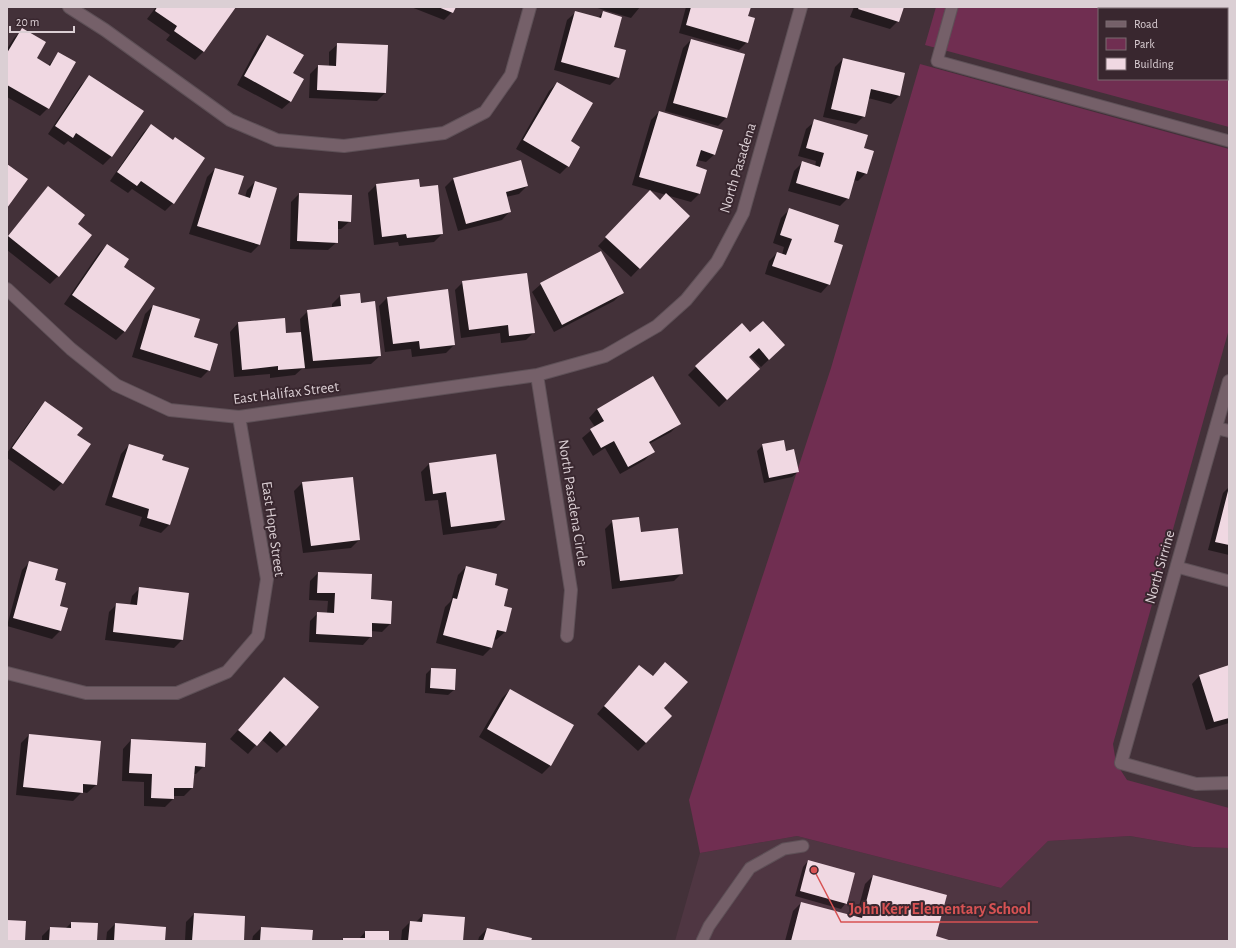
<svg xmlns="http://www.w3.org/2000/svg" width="1236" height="948" viewBox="0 0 1236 948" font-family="'Alegreya Sans',sans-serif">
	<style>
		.built { fill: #4f3642 }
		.green { fill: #702e51; fill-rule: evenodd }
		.shadow { fill: #0007 }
		.building { fill: #f0d8e2 }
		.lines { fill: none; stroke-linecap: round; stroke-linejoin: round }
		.service-casing { stroke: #5e5057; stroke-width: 13 }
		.minor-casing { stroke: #5e5057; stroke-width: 14 }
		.service { stroke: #756069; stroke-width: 11 }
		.minor { stroke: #756069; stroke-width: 12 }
		.labels { text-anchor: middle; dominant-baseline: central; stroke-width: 4; stroke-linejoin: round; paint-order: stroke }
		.street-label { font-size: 15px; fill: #dbcfd4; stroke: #39272f }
		.leader { fill: none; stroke: #d75253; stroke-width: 1.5 }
		.callout-dot { fill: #d75253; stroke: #39272f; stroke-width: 1.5 }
		.callout-label { font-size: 16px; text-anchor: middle; font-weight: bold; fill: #d75253; stroke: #39272f; stroke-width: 4; stroke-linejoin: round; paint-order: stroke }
	</style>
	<rect width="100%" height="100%" fill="#433139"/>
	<path class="built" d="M797,836l204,52 47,-47 82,-5 63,11 36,1v93h-554l25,-88z"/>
	<path class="green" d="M936,7h293v120l-304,-82zM1099,9h128v70h-128z
		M920,64l309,85v180l-116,415 3,19 11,17 102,28v40l-36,-1 -63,-11 -82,5 -47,47 -204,-52 -97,17 -11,-53 142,-432z"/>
	<path class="shadow" d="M156,7h79l-32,45 -8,8 -29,-20 4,-5 -23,-16z
		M411,7h43l-2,5 -8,8z
		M594,7h46l-9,11z
		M686,7h64l-3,10v25l-8,8 -60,-17z
		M854,7h49l-5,14 -8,8 -40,-12z
		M576,12l22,6 5,-6 15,65 -8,8 -56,-15 13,-50z
		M22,30l13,29 13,7 11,-13 -11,55 -8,8 -33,-19v-48l7,-11z
		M267,36l25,38 -1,27 -9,8 -45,-24 22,-41z
		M691,40l53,15 -18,63 -8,8 -53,-15 18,-63z
		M338,44l47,49 -8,8 -68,-3 1,-24 8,-8 11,1v-15z
		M843,59l56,37 -8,8 -23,-6 -4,18 -8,8 -33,-7 12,-50z
		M89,77l54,34 -32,46 -8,8 -35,-24 -4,4 -16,-11 33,-49z
		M557,83l13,59 -2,24 -8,8 -44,-25 33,-58z
		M659,112l56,42 -9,8 -9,-2 -2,7 11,3 -7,24 -8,8 -25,-7 23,21 -58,61 -33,-31 44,-46 18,1 6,-6 -34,-10 19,-65z
		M815,121l48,28 3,24 -8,8 -5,-1 -5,18 -8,8 -52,-15 6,-20 8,-8 13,3 1,-5 -18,-5 8,-27z
		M151,125l22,16v62l-8,8 -33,-22 -4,4 -18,-12 33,-48z
		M215,169l22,26 8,2 2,-7 8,-8 21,7 -17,56 -8,8 -62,-19 18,-57z
		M453,179l74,7 -8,8 -13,3 4,14 -8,9 -44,11 -13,-44z
		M376,185l43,3 23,46 -8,8 -35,4 -1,-4 -24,3 -6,-52z
		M48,187l28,37 -18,52 -8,8 -43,-34v-13z
		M299,194l51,27 -9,8h-4v13l-9,8 -38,-1 1,-47z
		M789,210l44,33 -4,41 -8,9 -56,-19 4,-13 8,-8 5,2 2,-8 -11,-4 8,-25z
		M107,245l15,22 32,22 -30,43 -8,8 -52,-36 35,-51z
		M601,253l21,40 -8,8 -60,31 -22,-40 9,-8z
		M463,282l71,50 -8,8 -25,3 -1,-10 -39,5 -6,-48z
		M359,294l1,10 20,52 -9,8 -66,5v-3l-10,9 -25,3v-4l-36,3 -4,-45 8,-9 47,11 16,-1 -1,-14 8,-8 24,-3v-4l8,-8z
		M387,298l67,47 -8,8 -34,4 -1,-8 -26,3 -6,-46z
		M153,306l40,32 16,32 -8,8 -69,-21 13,-43z
		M750,334l26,19 -15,14 -11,-11 -2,2 3,19 -32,30 -31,-32 8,-8z
		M653,378l26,46 -8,8 -22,12 4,7 -8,9 -25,14 -15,-26 -12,8 -11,-18 13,-11 -6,-9 8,-9z
		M45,402l31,33 13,10 -27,38 -8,8 -47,-33v-5l30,-42z
		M129,445l32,15 26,9 -18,56 -8,8 -22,-7 3,-9 -37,-12 16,-51z
		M763,445l22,7 13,20 -6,5 -28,6 -7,-32z
		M495,455l9,65 -8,8 -53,7 -5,-35 -13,1 -4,-29 8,-8z
		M302,483l57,57 -8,8 -48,5 -9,-62z
		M1229,487v68l-21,-5 15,-57z
		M613,521l27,12 42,40 -8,8 -62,8 -7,-60z
		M30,562l29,44 7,3 -6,22 -8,8 -45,-13 15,-56z
		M466,567l27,19 9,20 3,26 -9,8 -2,-1 -3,9 -8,8 -47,-13 9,-36 6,-6 7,-26z
		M318,573l52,27 20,24 -8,8 -11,-1v5l-8,9 -54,-3 1,-21 8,-8h9l1,-12 -19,-1 1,-19z
		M140,588l42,52 -8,8 -69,-8 4,-28 8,-8 13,1 2,-9z
		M665,663l22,19 -24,27 -17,34 -8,8 -41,-37 42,-48 13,11z
		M1229,666v57l-23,7 -14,-46 8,-9z
		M431,669l23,21 -6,5 -23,-2 1,-19z
		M284,678l1,67 -8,8 -16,-14 -13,15 -18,-15z
		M510,690l62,35 -22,41 -8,8 -63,-37 23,-39z
		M29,735l67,50 -9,8 -5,-1 -9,9 -57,-6 5,-52z
		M131,740l73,26 -8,8h-3l-1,14 -8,8h-11v3l-8,8 -21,-1v-24l-22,-1 1,-32z
		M808,861l38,42 -5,6 -46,-13 8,-29z
		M873,876l62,61 15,4h-165l8,-30 8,-8 55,14 9,-33z
		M194,914l49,27h-58l1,-19z
		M423,915l39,26h-61l1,-11 8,-8h6z
		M71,923l25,18h-54v-5l8,-8 15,1z
		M115,924l49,17h-58l1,-9z
		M261,928l50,13h-59l1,-5z
		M487,929l43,12h-52l1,-4z
		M365,932l23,9h-47l2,-2h16z"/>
	<path class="building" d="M157,7h79l-32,45 -30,-21 3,-5 -22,-15z
		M438,7h18l-3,6z
		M691,7h60l-3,9 7,2 -7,25 -62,-18z
		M859,7h45l-5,15 -41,-13z
		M575,11l26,7 2,-7 19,6 -8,30 12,3 -7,28 -58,-16z
		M22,28l24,14 -9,16 13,8 8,-14 18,10 -27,47 -42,-24v-32z
		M267,35l37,20 -11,18 11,6 -13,23 -47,-26z
		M691,39l54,15 -18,64 -54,-15z
		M337,43l51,2 -2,48 -69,-3 1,-25 18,1z
		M843,58l62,15 -5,23 -29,-7 -6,28 -34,-8z
		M89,75l55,36 -32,46 -36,-24 -3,5 -18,-12z
		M557,82l36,21 -22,38 9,6 -11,20 -46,-27z
		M659,111l64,19 -8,25 -14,-5 -5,16 11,4 -7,24 -61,-17z
		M814,119l54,16 -4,13 10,3 -7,23 -10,-3 -8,28 -53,-16 6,-22 18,6 4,-14 -18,-5z
		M151,124l22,16 2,-3 30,21 -31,46 -33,-23 -4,5 -20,-14z
		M521,160l7,26 -22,6 5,20 -45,12 -13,-46z
		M7,164l21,15 -21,29z
		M215,168l29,8 -6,18 12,4 5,-17 22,7 -17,57 -63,-19z
		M419,179l1,8 18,-2 5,49 -36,4 -1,-4 -24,3 -6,-53z
		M48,186l37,29 -7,9 14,11 -33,42 -51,-41z
		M650,190l10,10 6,-7 24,23 -50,53 -35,-32z
		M299,193l53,2 -1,27 -13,-1v22l-41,-2z
		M789,208l50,17 -5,17 9,3 -13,40 -58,-19 5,-14 9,3 6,-16 -12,-4z
		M107,244l22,15 -5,8 31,21 -30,44 -53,-37z
		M601,251l23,42 -62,32 -22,-42z
		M527,273l8,60 -26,3 -1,-11 -39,5 -7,-49z
		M448,289l7,56 -35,4 -1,-8 -26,3 -6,-47z
		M360,293l1,10 14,-2 6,55 -68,5 -6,-51 34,-4 -1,-11z
		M153,305l47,14 -6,18 24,7 -8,27 -70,-22z
		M285,318l1,15 15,-1 4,36 -27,2v-4l-36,4 -4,-48z
		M763,321l22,24 -16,15 -10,-12 -10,9 11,12 -33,31 -32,-34 47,-43 8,9z
		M653,376l28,48 -32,18 6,10 -27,15 -14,-26 -13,7 -11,-19 14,-8 -7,-12z
		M45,401l38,27 -6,7 14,9 -28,40 -51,-36z
		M784,440l2,11 8,-2 5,23 -30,6 -7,-34z
		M129,444l35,11 -2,5 27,8 -19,57 -23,-7 2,-9 -37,-12z
		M496,454l9,66 -54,7 -5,-35 -13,2 -4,-31z
		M353,477l7,63 -49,6 -9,-64z
		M1228,491h1v54l-14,-3z
		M639,517l2,15 37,-4 5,46 -63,7 -8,-61z
		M29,561l29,8 -3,11 11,3 -6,23 8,2 -7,23 -48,-13z
		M466,566l31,8 -2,11 13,4 -4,17 8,2 -6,24 -9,-2 -5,18 -49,-13 10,-37 4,1z
		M318,572l54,2 -1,25 21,2 -1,23 -19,-1v14l-56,-3 1,-22 17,1 1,-20h-18z
		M139,587l50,6 -6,47 -70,-8 3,-29 21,2z
		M665,662l23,20 -24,26 8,8 -26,27 -42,-37 35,-41 14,11z
		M1229,665v53l-15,4 -15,-47z
		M431,668l25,1 -1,21 -25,-2z
		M284,677l35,30 -33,39 -16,-15 -13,15 -19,-16z
		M510,689l64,36 -23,41 -64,-37z
		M29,734l72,7 -4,44 -14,-1v9l-60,-6z
		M131,739l75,4 -1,24 -10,-1 -2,22h-19v11l-23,-1 1,-24 -23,-1z
		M808,860l47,13 -8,31 -47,-13z
		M873,875l74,20 -11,41 16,5h-161l10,-39 61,16z
		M194,913l51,3 -1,25h-52z
		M423,914l42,3 -2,24h-55l2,-20 12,1z
		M7,920l19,1 -1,20h-18z
		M71,922l27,1 -1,18h-48l1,-14 21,1z
		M115,923l51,4 -1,14h-51z
		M261,927l52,3 -1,11h-52z
		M487,928l45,10 -1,3h-48z
		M365,931h24v10h-46v-3h22z"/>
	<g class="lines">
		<defs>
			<path id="service" d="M952,7l-15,54 292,80
				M1177,567l52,14
				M702,941l7,-15 41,-58 34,-19 19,-3"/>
			<path id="minor" d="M69,7l36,23 125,90 47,20 67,6 100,-13 41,-21 26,-37 19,-68
				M7,289l64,60 45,36 54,25 69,7 298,-42 68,-19 52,-30 29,-26 31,-38 26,-49 58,-206
				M537,375l34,215 -4,46
				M1229,381l-108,382 75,21 33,-1
				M1216,428l13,3
				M7,673l79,20h91l50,-21 31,-36 9,-57 -28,-162"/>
		</defs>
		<use href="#service" class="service-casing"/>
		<use href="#minor" class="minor-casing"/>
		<use href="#service" class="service"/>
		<use href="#minor" class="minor"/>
	</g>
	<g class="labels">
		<g class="street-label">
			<text transform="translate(738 168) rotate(-73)">North Pasadena</text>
			<text transform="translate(286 393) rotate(-7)">East Halifax Street</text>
			<text transform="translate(573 503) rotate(81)">North Pasadena Circle</text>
			<text transform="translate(273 529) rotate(82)">East Hope Street</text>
			<text transform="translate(1160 567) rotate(-74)">North Sirrine</text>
		</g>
	</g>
	<path class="leader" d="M814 870L841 922H1038"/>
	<circle class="callout-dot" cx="814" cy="870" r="4"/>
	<g class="callout-label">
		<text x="940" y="914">John Kerr Elementary School</text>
	</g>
	<rect width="1236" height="948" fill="none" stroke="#dbcfd4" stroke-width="16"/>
	<rect x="1098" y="8" width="130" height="72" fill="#39272f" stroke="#7a6a71"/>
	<rect x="1106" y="21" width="20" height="6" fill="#756069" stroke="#7a6a71"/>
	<text x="1134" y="28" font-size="12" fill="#dbcfd4">Road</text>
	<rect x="1106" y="38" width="20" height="12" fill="#702e51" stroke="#7a6a71"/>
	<text x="1134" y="48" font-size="12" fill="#dbcfd4">Park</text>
	<rect x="1106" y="58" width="20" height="12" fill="#f0d8e2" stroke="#7a6a71"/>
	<text x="1134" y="68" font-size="12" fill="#dbcfd4">Building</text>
	<path d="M10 26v6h64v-6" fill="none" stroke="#dbcfd4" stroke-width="2"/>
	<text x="16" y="26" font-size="12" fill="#dbcfd4" stroke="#39272f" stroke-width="3" paint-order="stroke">20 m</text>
</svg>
